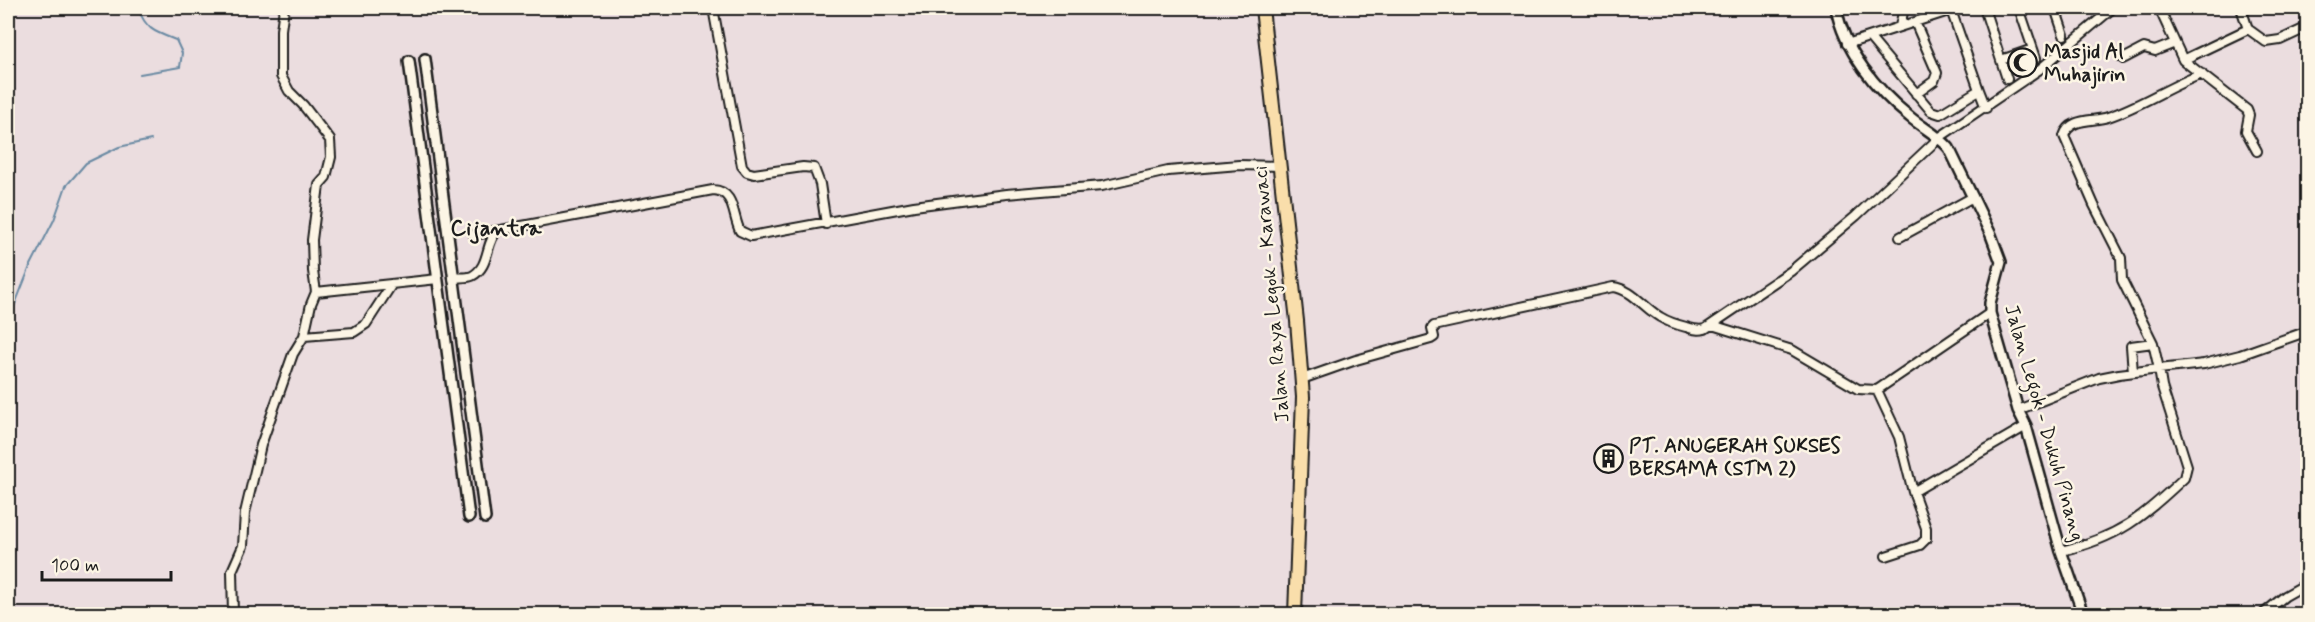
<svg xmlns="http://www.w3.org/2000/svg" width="2315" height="622" viewBox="0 0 2315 622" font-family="Mynerve,sans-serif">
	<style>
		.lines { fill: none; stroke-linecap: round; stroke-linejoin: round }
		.stream { stroke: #6a8aa3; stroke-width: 2 }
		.minor-casing { stroke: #1c1c1c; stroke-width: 12 }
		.tertiary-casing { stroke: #1c1c1c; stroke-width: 14 }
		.primary-casing { stroke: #1c1c1c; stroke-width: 16 }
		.minor { stroke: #fcf5e5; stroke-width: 8 }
		.tertiary { stroke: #fcf5e5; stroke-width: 9 }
		.primary { stroke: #f9deab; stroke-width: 12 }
		.labels { text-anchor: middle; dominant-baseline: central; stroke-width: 5; stroke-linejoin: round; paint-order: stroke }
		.poi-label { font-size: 20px; font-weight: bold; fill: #1c1c1c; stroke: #fcf5e5; text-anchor: start }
		.street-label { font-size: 20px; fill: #1c1c1c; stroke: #fcf5e5 }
		.quarter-label { font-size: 22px; font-weight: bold; fill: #1c1c1c; stroke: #fcf5e5 }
	</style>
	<rect width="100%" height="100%" fill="#ebdddf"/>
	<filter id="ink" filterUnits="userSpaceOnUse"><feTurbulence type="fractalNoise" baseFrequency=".0167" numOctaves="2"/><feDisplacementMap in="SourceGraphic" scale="12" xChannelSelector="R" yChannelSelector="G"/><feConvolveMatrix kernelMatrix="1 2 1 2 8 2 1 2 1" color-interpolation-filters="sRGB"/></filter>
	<g filter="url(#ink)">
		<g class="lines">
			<path class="stream" d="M138,8c8,22 17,24 38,32l6,13 -2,14 -40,7
				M8,322l21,-53 25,-49 12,-34 20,-23 33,-16 32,-7"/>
			<defs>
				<path id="minor" d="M713,8l29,158 5,6 7,2 49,-7 11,1 6,16 6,40
					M1984,8l23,71
					M2019,8l17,50
					M2055,8l9,27
					M2159,8l24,52
					M2241,8l7,21 18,13 14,-2 28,-13
					M1915,22l22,51 -3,8 -18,13
					M1900,26l4,-18
					M2248,29l-65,31 64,50 2,5 -3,16 11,20
					M1869,37l62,74 9,3 39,-24 -28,-80
					M1847,44l111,-36
					M2123,59l21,-11 11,3 20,-8
					M2001,60l32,-11
					M1979,90l7,18
					M474,235l239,-45c22,1 19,25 27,41l11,5 163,-30 92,-12 96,-8 66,-15 71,-6 41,1
					M1900,237l73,-40
					M453,278c6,-1 15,0 19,-2 18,-9 13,-33 25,-45
					M316,292l122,-13
					M1990,313l-113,77 22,47 14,55 113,-66
					M1712,325l80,25 66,39 19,1
					M304,336l50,-4 12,-8 26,-40
					M2153,343l-31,-63 -1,-22 -27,-53 -30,-69c6,-19 29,-14 44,-19 33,-11 62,-31 94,-43
					M2133,372l-2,-26 22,-3 6,26 45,-5 36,-9 68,-24
					M1302,379l54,-19 75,-21 3,-2 -2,-9 2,-2 179,-39c19,2 31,21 47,30 8,5 18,8 26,10 7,2 12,4 19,2l86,-58 65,-55 84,-79 100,-68 73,-61
					M2018,410l81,-32 20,-4 40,-5 3,18 25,79 -3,12c-41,39 -66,60 -123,73
					M1886,556l34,-11 6,-6v-11l-13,-36
					M233,614l-1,-43 11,-25 2,-33 16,-68 32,-91 11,-18 7,-32 5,-12 -3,-21 -1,-31 7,-55 7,-8 5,-20 -1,-17 -27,-35 -14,-14 -8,-15v-46l3,-22
					M2263,614l22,-18 23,-13"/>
				<path id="tertiary" d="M1836,8c8,42 40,82 74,109 13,11 28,18 39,31l42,87 10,27 -11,41v10l28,97 8,16 35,125 22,63
					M425,59l60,459
					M409,61l60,456"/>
				<path id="primary" d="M1262,8l35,313 6,76 -8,217"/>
			</defs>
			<use href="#minor" class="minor-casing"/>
			<use href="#tertiary" class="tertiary-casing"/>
			<use href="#primary" class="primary-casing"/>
			<use href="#minor" class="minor"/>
			<use href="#tertiary" class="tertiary"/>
			<use href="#primary" class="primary"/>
		</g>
	</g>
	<defs>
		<symbol id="mosque-ring" viewBox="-11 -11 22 22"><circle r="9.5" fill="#fcf5e5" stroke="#1c1c1c" stroke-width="1.5"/><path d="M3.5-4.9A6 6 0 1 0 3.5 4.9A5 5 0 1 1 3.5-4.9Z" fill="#1c1c1c"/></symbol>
		<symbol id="building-ring" viewBox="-11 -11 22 22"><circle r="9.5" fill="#fcf5e5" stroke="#1c1c1c" stroke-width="1.5"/><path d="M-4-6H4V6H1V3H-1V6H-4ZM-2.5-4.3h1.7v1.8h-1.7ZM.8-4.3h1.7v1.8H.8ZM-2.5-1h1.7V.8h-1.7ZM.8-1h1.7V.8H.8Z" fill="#1c1c1c"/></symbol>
	</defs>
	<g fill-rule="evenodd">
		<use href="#mosque-ring" x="2006" y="46" width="33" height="33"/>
		<use href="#building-ring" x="1592" y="442" width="33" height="33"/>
	</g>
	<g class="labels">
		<g class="poi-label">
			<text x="2044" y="52">Masjid Al<tspan x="2044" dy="23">Muhajirin</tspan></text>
			<text x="1629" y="446">PT. ANUGERAH SUKSES<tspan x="1629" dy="23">BERSAMA (STM 2)</tspan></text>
		</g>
		<g class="street-label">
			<text transform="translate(1272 294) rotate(-95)">Jalan Raya Legok - Karawaci</text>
			<text transform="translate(2044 423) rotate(74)">Jalan Legok - Dukuh Pinang</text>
		</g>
		<g class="quarter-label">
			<text x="496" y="229">Cijantra</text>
		</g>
	</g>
	<rect width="2315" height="622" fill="none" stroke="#fcf5e5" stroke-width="30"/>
	<rect x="15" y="15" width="2285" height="592" fill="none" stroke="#1c1c1c" stroke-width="2" filter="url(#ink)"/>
	<path d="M42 571v9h129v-9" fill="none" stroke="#1c1c1c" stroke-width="3"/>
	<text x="51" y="571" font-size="18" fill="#1c1c1c" stroke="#fcf5e5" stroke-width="4.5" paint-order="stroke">100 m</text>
</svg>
